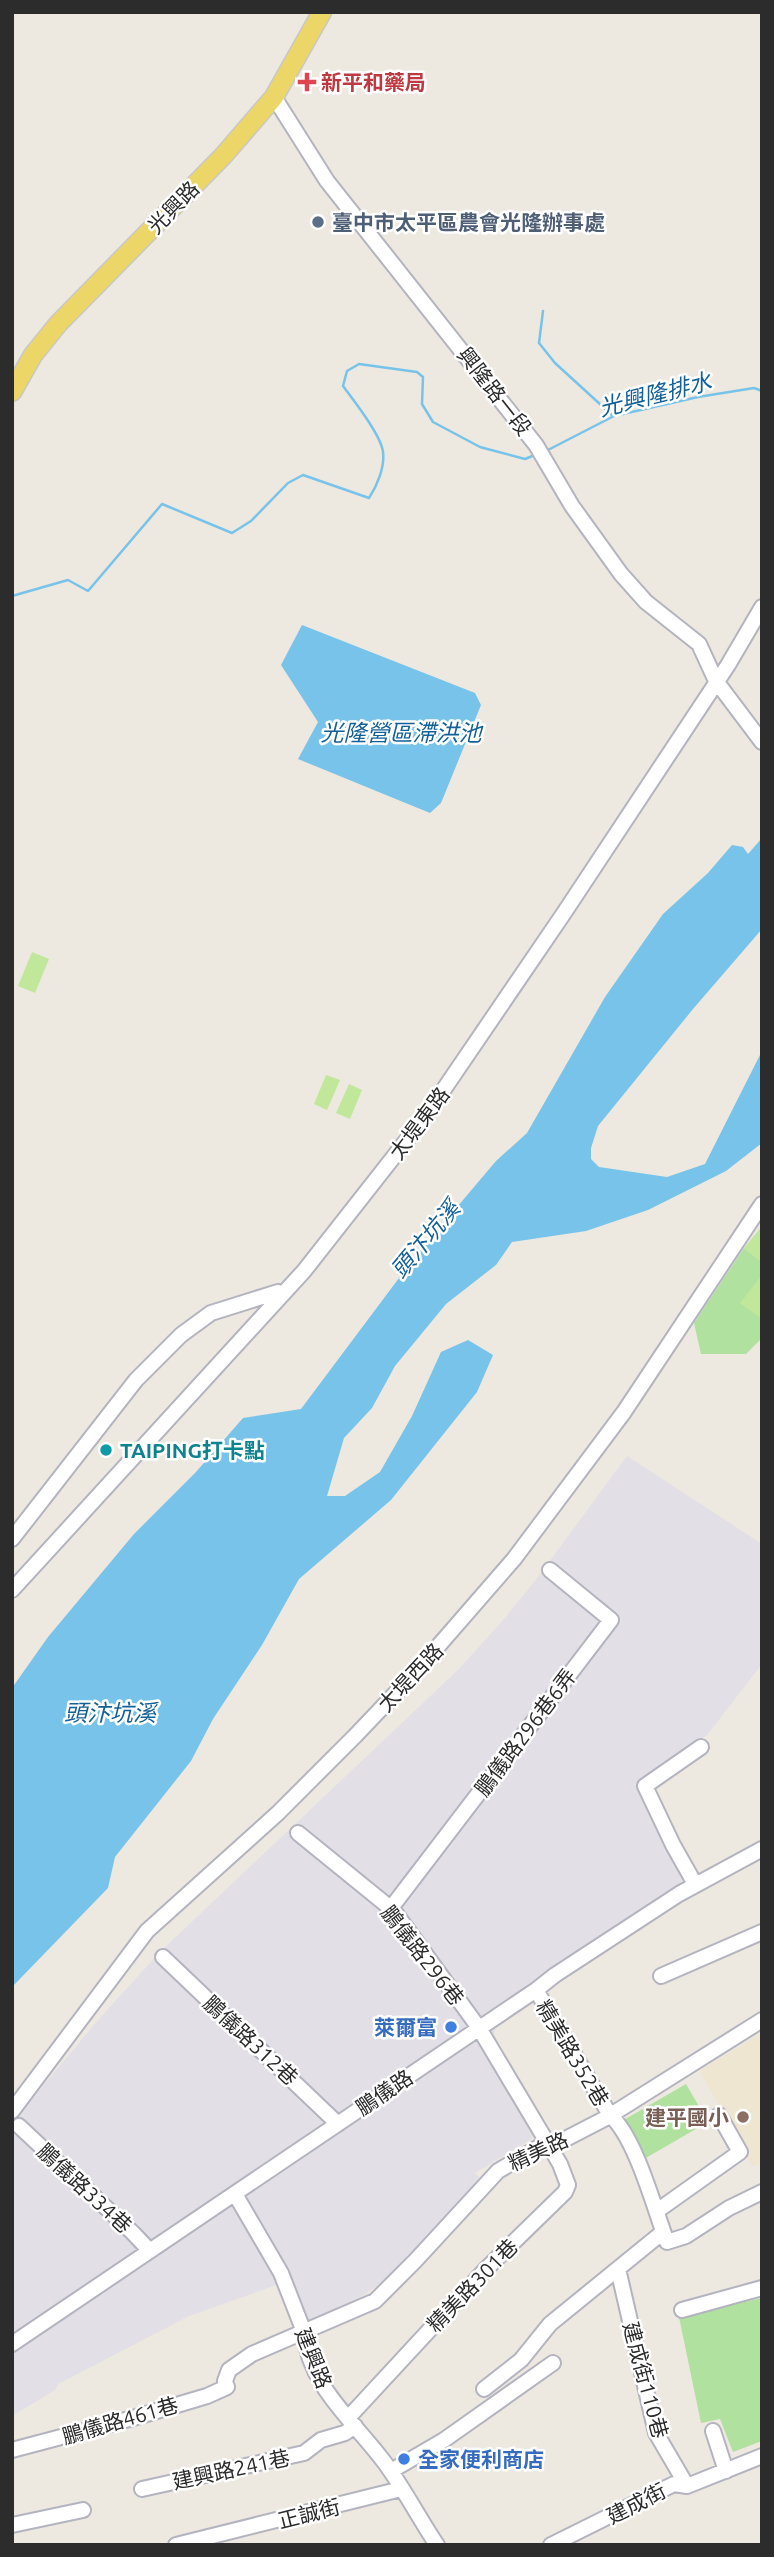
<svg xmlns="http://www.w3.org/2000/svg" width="774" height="2557" viewBox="0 0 774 2557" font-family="Ubuntu,'Noto Sans TC',sans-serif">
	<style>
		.industrial { fill: #e2dfe6 }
		.education { fill: #eee6d0 }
		.green { fill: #b0e19f }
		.pitch { fill: #c1e79b }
		.water { fill: #78c3e9 }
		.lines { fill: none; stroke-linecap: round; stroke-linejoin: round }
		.stream { stroke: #78c3e9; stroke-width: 2.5 }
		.minor-casing { stroke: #b3b4bf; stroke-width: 18 }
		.major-casing { stroke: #c8c8c8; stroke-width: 21 }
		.minor { stroke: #fff; stroke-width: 14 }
		.major { stroke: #ebd667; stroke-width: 18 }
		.health-dot { fill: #e0444e; stroke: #fff; stroke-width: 2.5 }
		.service-dot { fill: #5c6f8a; stroke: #fff; stroke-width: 2.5 }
		.culture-dot { fill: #0f9aa8; stroke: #fff; stroke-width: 2.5 }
		.shop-dot { fill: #3f7fe0; stroke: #fff; stroke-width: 2.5 }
		.education-dot { fill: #8d6e63; stroke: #fff; stroke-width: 2.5 }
		.labels { text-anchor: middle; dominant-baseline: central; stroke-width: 5; stroke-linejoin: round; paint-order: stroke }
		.health-label { font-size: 21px; font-weight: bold; fill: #be3a42; stroke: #fff; text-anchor: start }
		.street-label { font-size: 21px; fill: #2c2c2c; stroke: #fff }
		.service-label { font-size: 21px; font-weight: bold; fill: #4e5e75; stroke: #fff; text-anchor: start }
		.culture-label { font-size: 21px; font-weight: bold; fill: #0d838f; stroke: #fff; text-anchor: start }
		.shop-label { font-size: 21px; font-weight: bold; fill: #366cbe; stroke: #fff; text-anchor: end }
		.education-label { font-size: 21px; font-weight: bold; fill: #785e54; stroke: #fff; text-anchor: end }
		.water-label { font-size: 23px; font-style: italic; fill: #146199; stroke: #fff }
	</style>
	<rect width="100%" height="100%" fill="#ede8e0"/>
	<path class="industrial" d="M627,1456l135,88v120l-55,71 -23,15 -33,29 -10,5 53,90 -176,119 -1,3 9,3 -3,11 -28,18 -1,7 7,13 -9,18 40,69 -1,4 -56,34 7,7 -13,15 -11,7 -64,71 -39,28 -45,22 -7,-3 -15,-42 -12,7 -87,31 -131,68 -3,6 -43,26v-293l87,-104 63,-69 297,-281 46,-51 33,-41z"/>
	<path class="education" d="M762,2033v130l-10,3 -52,-95z"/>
	<path class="green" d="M744,1248l18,14v76l-16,16h-45l-7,-31z
		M686,2084l22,38 -64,37 -22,-38z
		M762,2298v143l-29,11 -13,-33 -19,4 -22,-106z"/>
	<path class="pitch" d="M32,952l17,7 -14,34 -17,-7z
		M326,1075l14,5 -13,30 -13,-6z
		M349,1084l13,6 -12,29 -14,-6z
		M762,1226v36l-18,-14z
		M762,1275v39l-3,3 -19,-14z"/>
	<path class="water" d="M302,625l173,68 6,12 -40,98 -11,10 -132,-54 20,-37 -37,-57z
		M762,838v91l-69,80 -95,117 -7,22v11l8,8 68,10 38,-13 57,-113v92l-36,28 -78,39 -62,21 -74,11 -16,23 -50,39 -51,62 -23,42 -28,30 -17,58h18l35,-24 32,-56 29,-64 27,-12 25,15 -16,37 -86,108 -92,79 -37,66 -49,74 -22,42 -76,96 -7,31 -96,99v-299l36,-51 86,-103 62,-62 47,-54 58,-9 113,-151 82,-97 31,-28 78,-136 58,-83 45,-41 24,-28 11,2 5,7z"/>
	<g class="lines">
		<path class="stream" d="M543,311l-4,32 16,20 58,53
			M546,451l68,-35 84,-19 56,-9 8,3
			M12,596l56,-16 20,11 74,-87 70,29 19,-12 37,-38 15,-8 66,23c8,-12 16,-31 14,-46 -2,-17 -29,-51 -40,-66l4,-15 12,-7 58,8 6,5 -1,27 11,18 47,25 45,12 12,-5"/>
		<defs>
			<path id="minor" d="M274,97l53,84 209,264 36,61 49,68 25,28 53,42 17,37 46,61
				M12,1539l124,-159 45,-45 30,-22 67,-21
				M12,1590l292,-319 121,-154 139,-204 164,-248 34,-58
				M298,1833l96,78 85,117 81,136 8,21 -3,7 -80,78 -137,148
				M695,1884l-22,-39 -28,-59 56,-39
				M391,1908l220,-288 -61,-50
				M163,1957l175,167
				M661,1976l101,-44
				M536,1990l74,125c26,23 44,93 57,127l19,-6 43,-28 33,-16
				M12,2111l135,-180 131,-118 77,-77 59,-62 100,-115 110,-147 138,-208
				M19,2126l114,107 17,18
				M235,2194l46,79 23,59c5,55 50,89 81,131 19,26 34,55 52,82
				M657,2211l83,-59 -21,-37
				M618,2269l38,164 31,53
				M682,2310l80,-22
				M12,2344l524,-354 19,-15 124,-81 83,-45
				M484,2389l37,-29 29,-36 113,-92
				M713,2431l13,40
				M12,2450l121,-32 74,-22 20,-9 -2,-6 4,-11 23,-16 123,-53 40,-40 83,-90 41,-24h11l56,-29 156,-98
				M391,2471l53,-31 109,-77
				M142,2489l162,-36 17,-13 24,-7 10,-7
				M12,2525l71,-15
				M176,2545l225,-56
				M551,2545l123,-61 13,2 75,-30"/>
			<path id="major" d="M12,392l21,-37 25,-31 165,-168 51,-59 48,-85"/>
		</defs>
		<use href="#minor" class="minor-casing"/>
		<use href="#major" class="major-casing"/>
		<use href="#minor" class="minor"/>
		<use href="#major" class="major"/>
	</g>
	<path class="health-dot" d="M303.5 71.5h7v7h7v7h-7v7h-7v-7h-7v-7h7z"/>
	<circle class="service-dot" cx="318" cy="222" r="7"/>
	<circle class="culture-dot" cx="106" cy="1450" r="7"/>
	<g class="shop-dot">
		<circle cx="451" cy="2027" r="7"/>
		<circle cx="404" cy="2459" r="7"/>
	</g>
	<circle class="education-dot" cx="743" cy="2117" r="7"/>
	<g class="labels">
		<g class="health-label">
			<text x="321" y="82">新平和藥局</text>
		</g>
		<g class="street-label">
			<text transform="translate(173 207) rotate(-46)">光興路</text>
			<text transform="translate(495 391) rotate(52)">興隆路一段</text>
			<text transform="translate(419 1123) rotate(-53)">太堤東路</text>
			<text transform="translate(410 1677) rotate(-47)">太堤西路</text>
			<text transform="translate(525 1732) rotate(-53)">鵬儀路296巷6弄</text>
			<text transform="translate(423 1955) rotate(52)">鵬儀路296巷</text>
			<text transform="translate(251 2040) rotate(43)">鵬儀路312巷</text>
			<text transform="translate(573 2053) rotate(59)">精美路352巷</text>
			<text transform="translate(384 2092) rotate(-34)">鵬儀路</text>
			<text transform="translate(538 2151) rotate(-25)">精美路</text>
			<text transform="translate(85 2188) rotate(43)">鵬儀路334巷</text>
			<text transform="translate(472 2285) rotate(-46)">精美路301巷</text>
			<text transform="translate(314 2358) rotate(68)">建興路</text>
			<text transform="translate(646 2380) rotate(75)">建成街110巷</text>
			<text transform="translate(120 2420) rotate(-16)">鵬儀路461巷</text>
			<text transform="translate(231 2469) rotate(-12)">建興路241巷</text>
			<text transform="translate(636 2503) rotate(-27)">建成街</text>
			<text transform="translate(309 2513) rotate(-14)">正誠街</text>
		</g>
		<g class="service-label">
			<text x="332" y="222">臺中市太平區農會光隆辦事處</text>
		</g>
		<g class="culture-label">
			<text x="120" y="1450">TAIPING打卡點</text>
		</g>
		<g class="shop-label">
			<text x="437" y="2027">萊爾富</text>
			<text x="418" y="2459" text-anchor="start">全家便利商店</text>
		</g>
		<g class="education-label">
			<text x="729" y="2117">建平國小</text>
		</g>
		<g class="water-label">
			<text transform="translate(655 394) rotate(-14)">光興隆排水</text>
			<text x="401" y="732">光隆營區滯洪池</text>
			<text transform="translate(425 1239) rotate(-50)">頭汴坑溪</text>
			<text x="110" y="1712">頭汴坑溪</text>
		</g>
	</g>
	<rect width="774" height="2557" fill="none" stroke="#2c2c2c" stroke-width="28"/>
</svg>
